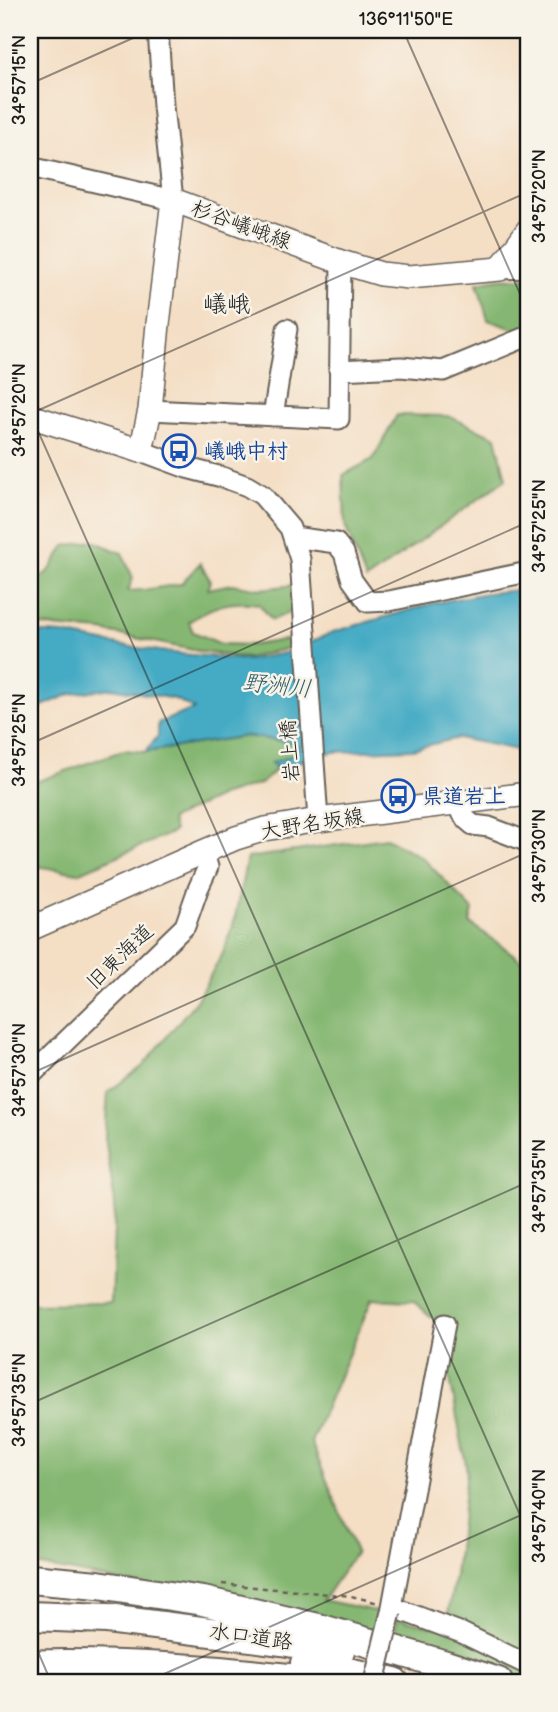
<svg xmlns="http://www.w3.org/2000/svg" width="558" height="1712" viewBox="0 0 558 1712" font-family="'Balsamiq Sans','Klee One',sans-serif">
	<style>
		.forest { fill: #85b772; stroke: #506a47; stroke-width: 2 }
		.water { fill: #45abc4; stroke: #306470; stroke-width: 2 }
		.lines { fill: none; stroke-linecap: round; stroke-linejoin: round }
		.minor-casing { stroke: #686057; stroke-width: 23 }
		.major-casing { stroke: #686057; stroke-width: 26 }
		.highway-casing { stroke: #686057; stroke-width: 32 }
		.path { stroke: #686057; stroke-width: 2.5; stroke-dasharray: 5 5; stroke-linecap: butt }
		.minor { stroke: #fff; stroke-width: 19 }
		.major { stroke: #fff; stroke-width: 23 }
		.highway { stroke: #fff; stroke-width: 28 }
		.minor-bridge-casing { stroke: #686057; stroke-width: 23; stroke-linecap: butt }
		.minor-bridge { stroke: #fff; stroke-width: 19 }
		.ticks { fill: none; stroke: #1c1c1c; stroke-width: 2; stroke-opacity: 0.45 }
		.labels { text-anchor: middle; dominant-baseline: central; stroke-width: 5; stroke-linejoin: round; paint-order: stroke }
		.street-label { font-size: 21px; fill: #1c1c1c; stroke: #f7f3e8 }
		.transit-label { font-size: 21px; font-weight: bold; fill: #164399; stroke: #f7f3e8; text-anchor: start }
		.water-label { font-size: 23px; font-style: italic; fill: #2e5c68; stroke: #f7f3e8 }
		.quarter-label { font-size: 24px; fill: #1c1c1c; stroke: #f7f3e8 }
		.neatline { fill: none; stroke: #1c1c1c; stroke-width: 2.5 }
		.ticks-label { font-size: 18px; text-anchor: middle; fill: #1c1c1c }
	</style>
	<rect width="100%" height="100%" fill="#f7f3e8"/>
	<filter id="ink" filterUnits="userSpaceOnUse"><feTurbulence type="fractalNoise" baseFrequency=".0143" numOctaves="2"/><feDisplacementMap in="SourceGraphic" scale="14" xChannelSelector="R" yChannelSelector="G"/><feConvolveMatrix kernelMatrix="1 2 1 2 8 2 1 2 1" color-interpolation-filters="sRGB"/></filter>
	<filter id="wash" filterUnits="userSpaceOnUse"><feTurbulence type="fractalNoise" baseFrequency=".00686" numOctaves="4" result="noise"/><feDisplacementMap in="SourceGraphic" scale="28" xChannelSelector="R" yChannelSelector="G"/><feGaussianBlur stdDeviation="1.57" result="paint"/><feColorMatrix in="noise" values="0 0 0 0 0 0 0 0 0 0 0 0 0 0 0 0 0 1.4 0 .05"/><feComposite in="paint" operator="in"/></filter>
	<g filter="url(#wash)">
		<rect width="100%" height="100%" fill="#f4dec4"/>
		<path class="forest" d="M528,278v51l-6,3 -34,-12 -11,-37 21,-4z
			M397,415l51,1 48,21 10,42 -140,101 -21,-55 -2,-50 30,-16z
			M93,541l29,12 11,25 -5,13 16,-1 37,-6 19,-21 10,17 -2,9 24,-5 29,5 33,-4 1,25 -23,10 -13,-16c-28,-4 -47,1 -70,18l4,10 28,12 32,1 38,-6 4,6 -10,4 -38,9 -44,-6 -101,-21 -72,-6v-40l20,-15 15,-24z
			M246,736l48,7 5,4 -5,8 -22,8 5,5 -15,15 -41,13 -50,23 3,13 -96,41 -48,-8v-81l94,-34 21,2z
			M386,838l37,20 50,52 -3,13 58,42v717h-8l-71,-29 -58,-9 7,-26 47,11 10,-53 12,-105 -27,-147 -27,-23 -41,-2 -61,143 45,110 -33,48 61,13 -8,25 -171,-41 -175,-33v-260l81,-1 4,-98 -10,-68 3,-45 35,-26 53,-65 27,-48 11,-31 13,-64z"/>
		<path class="water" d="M528,589v163l-70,-14 -45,11 -80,3 -56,16 -6,-5 23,-8 4,-9 -4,-3 -48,-7 -101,16 13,-16v-13l36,-14 -19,-10 -63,-11 -41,6 -29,12 -12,8v-82l33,2 61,12 57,8 67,6 38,-7 47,-21 101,-29 53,-10z"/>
	</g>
	<g filter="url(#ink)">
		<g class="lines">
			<defs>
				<path id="minor" d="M30,167l143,33 -10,-94 -5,-76
					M500,269l28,-1
					M339,370l62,-3 42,4 85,-35
					M150,410l189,9 2,-157
					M273,416l14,-87
					M141,451l46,17 35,9 25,9 15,9 28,33 10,31 18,261
					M293,537l43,6 8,10 8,27 16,22 21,-1 139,-29
					M457,804l9,15 7,6 16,2 39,15
					M30,1076l155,-150 13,-37 10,-22 -5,-15
					M392,1607l70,26 66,32
					M391,1612l54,-288"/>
				<path id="major" d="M30,416l111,35 9,-41 8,-86 15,-124 168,62 40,12 28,3 91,-8 28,-39
					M30,929l173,-77 33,-14 29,-9 53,-9 210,-26"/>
				<path id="highway" d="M30,1579l68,6 105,16 119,28 124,36 52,17
					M30,1616l77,3 175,22 58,10
					M305,1663l89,19
					M30,1665c30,-2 61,-1 91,0 69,2 136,9 204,17"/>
			</defs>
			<use href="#minor" class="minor-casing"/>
			<use href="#major" class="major-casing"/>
			<use href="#highway" class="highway-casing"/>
			<path class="path" d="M222,1584l129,12 28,7"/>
			<use href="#minor" class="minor"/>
			<use href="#major" class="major"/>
			<use href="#highway" class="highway"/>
			<defs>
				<path id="minor-bridge" d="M374,1682l17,-70"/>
			</defs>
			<use href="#minor-bridge" class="minor-bridge-casing"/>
			<use href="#minor-bridge" class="minor-bridge"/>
		</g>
	</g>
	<path class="ticks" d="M403,30l125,282M30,84l121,-54M30,413l498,1120M30,414l498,-222M30,744l498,-222M30,1074l498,-222M30,1404l498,-222M30,1633l21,49M146,1682l382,-170"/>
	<defs>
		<symbol id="bus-ring" viewBox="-11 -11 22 22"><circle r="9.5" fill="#f7f3e8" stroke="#1a4fb4" stroke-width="1.5"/><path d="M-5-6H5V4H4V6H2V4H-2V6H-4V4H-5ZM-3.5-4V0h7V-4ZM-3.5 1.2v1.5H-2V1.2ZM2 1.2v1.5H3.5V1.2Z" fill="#1a4fb4"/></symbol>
	</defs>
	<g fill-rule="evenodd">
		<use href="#bus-ring" x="160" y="432" width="38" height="38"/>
		<use href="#bus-ring" x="379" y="777" width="38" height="38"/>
	</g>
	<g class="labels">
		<g class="street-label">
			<text transform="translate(241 225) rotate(20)">杉谷嶬峨線</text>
			<text transform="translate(290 751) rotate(-94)">岩上橋</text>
			<text transform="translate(312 824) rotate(-9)">大野名坂線</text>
			<text transform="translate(120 957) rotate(-44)">旧東海道</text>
			<text transform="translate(251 1637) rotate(8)">水口道路</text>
		</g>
		<g class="transit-label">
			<text x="204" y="451">嶬峨中村</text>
			<text x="422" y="796">県道岩上</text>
		</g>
		<g class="water-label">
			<text transform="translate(277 686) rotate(6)">野洲川</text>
		</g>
		<g class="quarter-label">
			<text x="227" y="304">嶬峨</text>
		</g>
	</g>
	<rect width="558" height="1712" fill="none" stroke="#f7f3e8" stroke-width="77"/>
	<rect x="38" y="38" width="482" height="1636" class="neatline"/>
	<g class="ticks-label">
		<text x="406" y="25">136°11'50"E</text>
		<text transform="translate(19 80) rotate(-90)" y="6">34°57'15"N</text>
		<text transform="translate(539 196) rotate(-90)" y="6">34°57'20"N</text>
		<text transform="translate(19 410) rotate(-90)" y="6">34°57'20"N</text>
		<text transform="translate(539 526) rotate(-90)" y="6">34°57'25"N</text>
		<text transform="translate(19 740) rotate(-90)" y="6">34°57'25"N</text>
		<text transform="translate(539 856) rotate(-90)" y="6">34°57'30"N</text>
		<text transform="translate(19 1070) rotate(-90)" y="6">34°57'30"N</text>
		<text transform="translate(539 1186) rotate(-90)" y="6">34°57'35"N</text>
		<text transform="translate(19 1400) rotate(-90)" y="6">34°57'35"N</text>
		<text transform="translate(539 1516) rotate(-90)" y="6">34°57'40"N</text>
	</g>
</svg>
